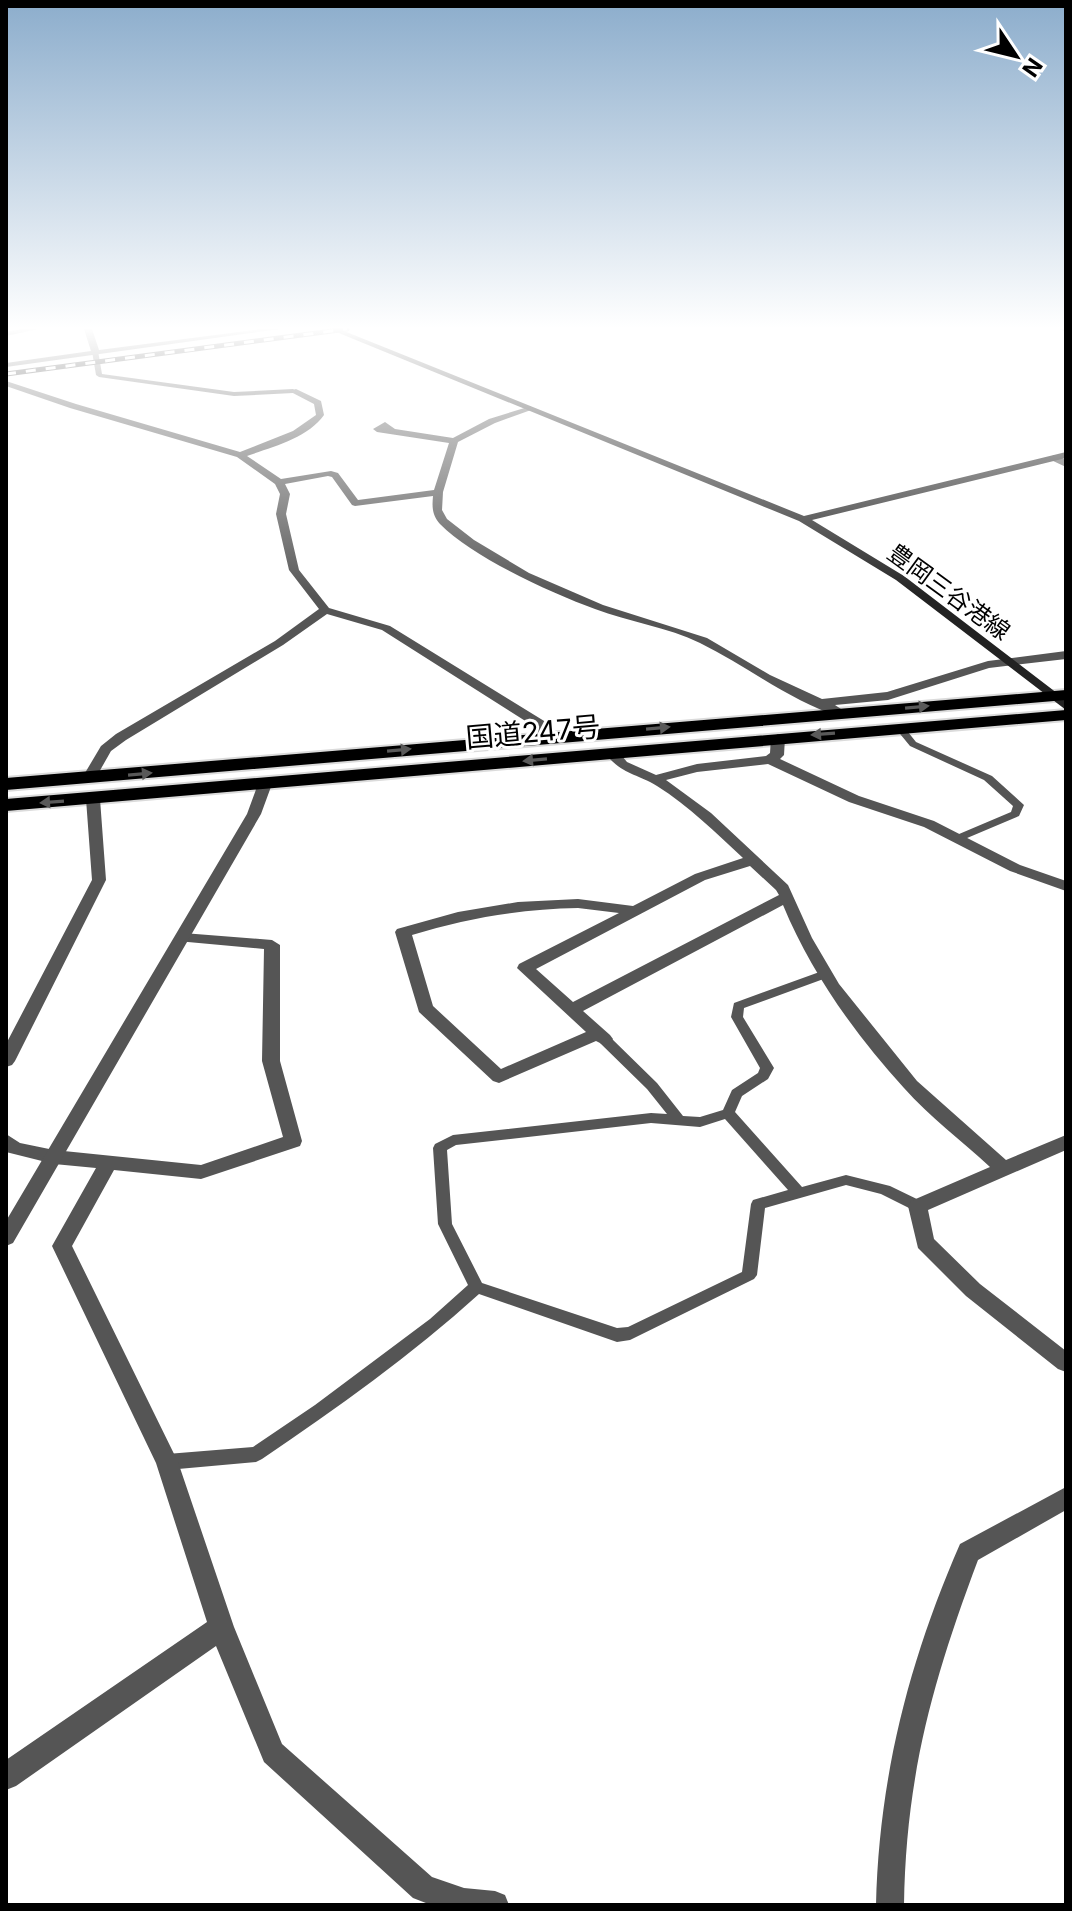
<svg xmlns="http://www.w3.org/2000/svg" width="1072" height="1911" viewBox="0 0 1072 1911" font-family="Inter,'Noto Sans JP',sans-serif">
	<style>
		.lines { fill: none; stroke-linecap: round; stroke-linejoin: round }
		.trunk-casing { stroke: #dbdbdb; stroke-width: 4 }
		.service { fill: #555; fill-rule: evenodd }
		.minor { fill: #555; fill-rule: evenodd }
		.tertiary { fill: #555; fill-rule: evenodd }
		.secondary { fill: #222; fill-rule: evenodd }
		.trunk { fill: #000; fill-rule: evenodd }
		.rail-casing { stroke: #000; stroke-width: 5 }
		.rail { stroke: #fff; stroke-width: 3; stroke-dasharray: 10; stroke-linecap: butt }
		.oneway { fill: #595959 }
		.labels { text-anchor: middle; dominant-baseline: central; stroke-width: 6; stroke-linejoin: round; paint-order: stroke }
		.far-street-label { font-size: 24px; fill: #000; stroke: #fff }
		.street-label { font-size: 28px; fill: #000; stroke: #fff }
	</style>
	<rect width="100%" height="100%" fill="#fff"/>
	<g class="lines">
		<defs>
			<path id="trunk" d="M1066,690v10l-1060,90v-12z
				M1066,710v10l-1060,91v-12z"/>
		</defs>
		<use href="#trunk" class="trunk-casing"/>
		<path class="service" d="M95,349l3,2 4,23 132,18 59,-3 3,2 -3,2 -59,3 -135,-19 -3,-2 -4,-24z
			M901,726l3,1 12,15 76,34 32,29 -5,11 -59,25h-8l-1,-2 1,-2 59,-25 2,-6 -29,-26 -74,-34 -14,-17z
			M825,970l6,4 -2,3 -85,31 -1,9 31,51 -6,11 -26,17 -7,16 67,75 44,-12 44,11 33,16 2,4 -2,4 -5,2 -5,-2 -32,-16 -35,-9 -81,23 -8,67 -3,4 -124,61 -13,2 -138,-48c-67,61 -142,114 -217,165l-6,3 -89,8 -6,-3 -3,-5 3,-5 6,-3 86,-7 62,-42 115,-86 38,-34 -30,-61 -5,-76 2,-4 18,-9 198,-22 16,1 -20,-25 -47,-46 -1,-3 1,-3h10l47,46 26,33 17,1 23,-7 9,-20 26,-17 2,-5 -29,-51 3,-14zM725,1119l63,71 -35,10 -2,4 -9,68 -114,55 -11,1 -135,-45 -30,-59 -5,-74 9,-5 195,-22 49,4z"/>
		<path class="minor" d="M23,329h15l-32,7v-4z
			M84,329h8l7,21 162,-21h19l-274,38v-4l85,-12z
			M6,381l70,23 164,48 53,-21 23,-16 -2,-11 -25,-13 7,-2 25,12 3,14c-16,23 -52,32 -77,41l34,23 50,-8 7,2 20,27 76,-10 15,-47 -72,-11 -4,-3 12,-7 10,7 58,9 36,-19 42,-13v4l-36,13 -37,19 -15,50 -1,18 5,9 27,21 55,33 74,32 104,33 63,37 52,24 65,-7 101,-31 78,-10v8l-77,9 -101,32 -53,5 12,8 -6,4c-51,-16 -94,-51 -141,-74 -32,-16 -71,-21 -105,-34 -44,-16 -123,-52 -155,-85 -8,-9 -8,-17 -7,-28l-78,10 -3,-1 -20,-28 -4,-1 -43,8 5,10 -4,20 13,56 30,38 61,18 159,98v16h-10l-1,-11 -156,-99 -55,-16 -44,31 -157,95 -15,11 -17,30h-10l-2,-3 19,-32 15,-12 159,-93 44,-32 -30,-39 -13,-56 4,-20 -5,-10 -38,-27 -167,-49 -64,-22z
			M1054,455l12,5v7l-15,-7 -2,-2z
			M778,734l7,4 -1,17 -4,4 79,37 75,25 86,44 46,16v10l-56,-20 -86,-44 -75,-25 -81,-38 -71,8 -31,8 45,33 77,72 24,53 27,46 78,97 89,79 60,-25v15l-138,60 6,29 46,45 86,67v21l-8,-3 -92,-73 -48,-48 -10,-42 3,-5 79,-34c-28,-26 -60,-50 -86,-79 -49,-54 -93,-115 -121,-183l-200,106 27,24 3,4 -3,4 -6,2 -8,-4 -97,42 -6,-2 -74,-69 -24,-80 2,-3 61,-17 60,-10 60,-3 55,7 62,-32 48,-16c-27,-25 -54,-52 -86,-72 -21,-13 -35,-11 -52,-33l2,-3h10l10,12 29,13 41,-11 69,-8 4,-3 1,-15zM750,866l26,24 3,5 -206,107 -37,-33 169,-89zM578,908l41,5 -100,51 -2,4 69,64 -85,37 -68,-63 -21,-71c55,-17 109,-26 166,-27z
			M93,795l7,4 6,81 -91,181 -3,4 -6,2v-23l86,-164 -6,-81z
			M183,933l89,7 8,5v116l22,80 -2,5 -99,33 -87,-9 -42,76 106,216 56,165 48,117 150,133 32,11 31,3 10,4 4,10h-78l-18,-7 -149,-136 -48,-116 -200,140 -10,4v-30l201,-138 -51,-159 -104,-217 44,-78 -42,-4 -48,-12v-18l14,9 34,7 147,15 82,-28 -21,-76 2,-112 -87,-8 -2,-3 2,-3z
			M1066,1487v23l-88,50c-45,120 -72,215 -74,345h-28c3,-128 33,-244 84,-361z"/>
		<path class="tertiary" d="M1059,329h7v3z
			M265,780l7,4 -11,30 -248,429 -7,3v-25l241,-407 11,-30z"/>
		<path class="secondary" d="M329,329h10l465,187 262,-64v6l-254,62 92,56 162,124v10l-170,-130 -97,-59z"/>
		<use href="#trunk" class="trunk"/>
		<defs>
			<path id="rail" d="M6,374l341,-45"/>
		</defs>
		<use href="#rail" class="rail-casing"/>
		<use href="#rail" class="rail"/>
	</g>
	<defs><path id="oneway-solid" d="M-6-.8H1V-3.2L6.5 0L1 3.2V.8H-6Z" transform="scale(2)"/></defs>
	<g class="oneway">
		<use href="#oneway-solid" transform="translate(917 707) rotate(-5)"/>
		<use href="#oneway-solid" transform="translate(658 728) rotate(-5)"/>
		<use href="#oneway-solid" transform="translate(823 734) rotate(176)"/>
		<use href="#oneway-solid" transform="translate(399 750) rotate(-5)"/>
		<use href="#oneway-solid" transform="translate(535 760) rotate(175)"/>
		<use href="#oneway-solid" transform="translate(140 774) rotate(-5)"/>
		<use href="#oneway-solid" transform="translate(52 802) rotate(176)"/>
	</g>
	<linearGradient id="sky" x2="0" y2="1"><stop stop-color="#8cadcc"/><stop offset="0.55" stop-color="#fff"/><stop offset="1" stop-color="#fff" stop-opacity="0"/></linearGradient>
	<rect width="1072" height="596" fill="url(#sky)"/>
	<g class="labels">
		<g class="far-street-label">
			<text transform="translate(949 592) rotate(36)">豊岡三谷港線</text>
		</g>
		<g class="street-label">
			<text transform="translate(533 732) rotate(-5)">国道247号</text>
		</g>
	</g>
	<rect width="1072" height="1911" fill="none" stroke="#000000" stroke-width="16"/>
	<g transform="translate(1016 56) rotate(125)" stroke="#ffffff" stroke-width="6" paint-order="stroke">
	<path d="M0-6L14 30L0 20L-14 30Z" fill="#000000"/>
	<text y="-12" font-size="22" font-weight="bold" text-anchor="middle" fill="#000000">N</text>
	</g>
</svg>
